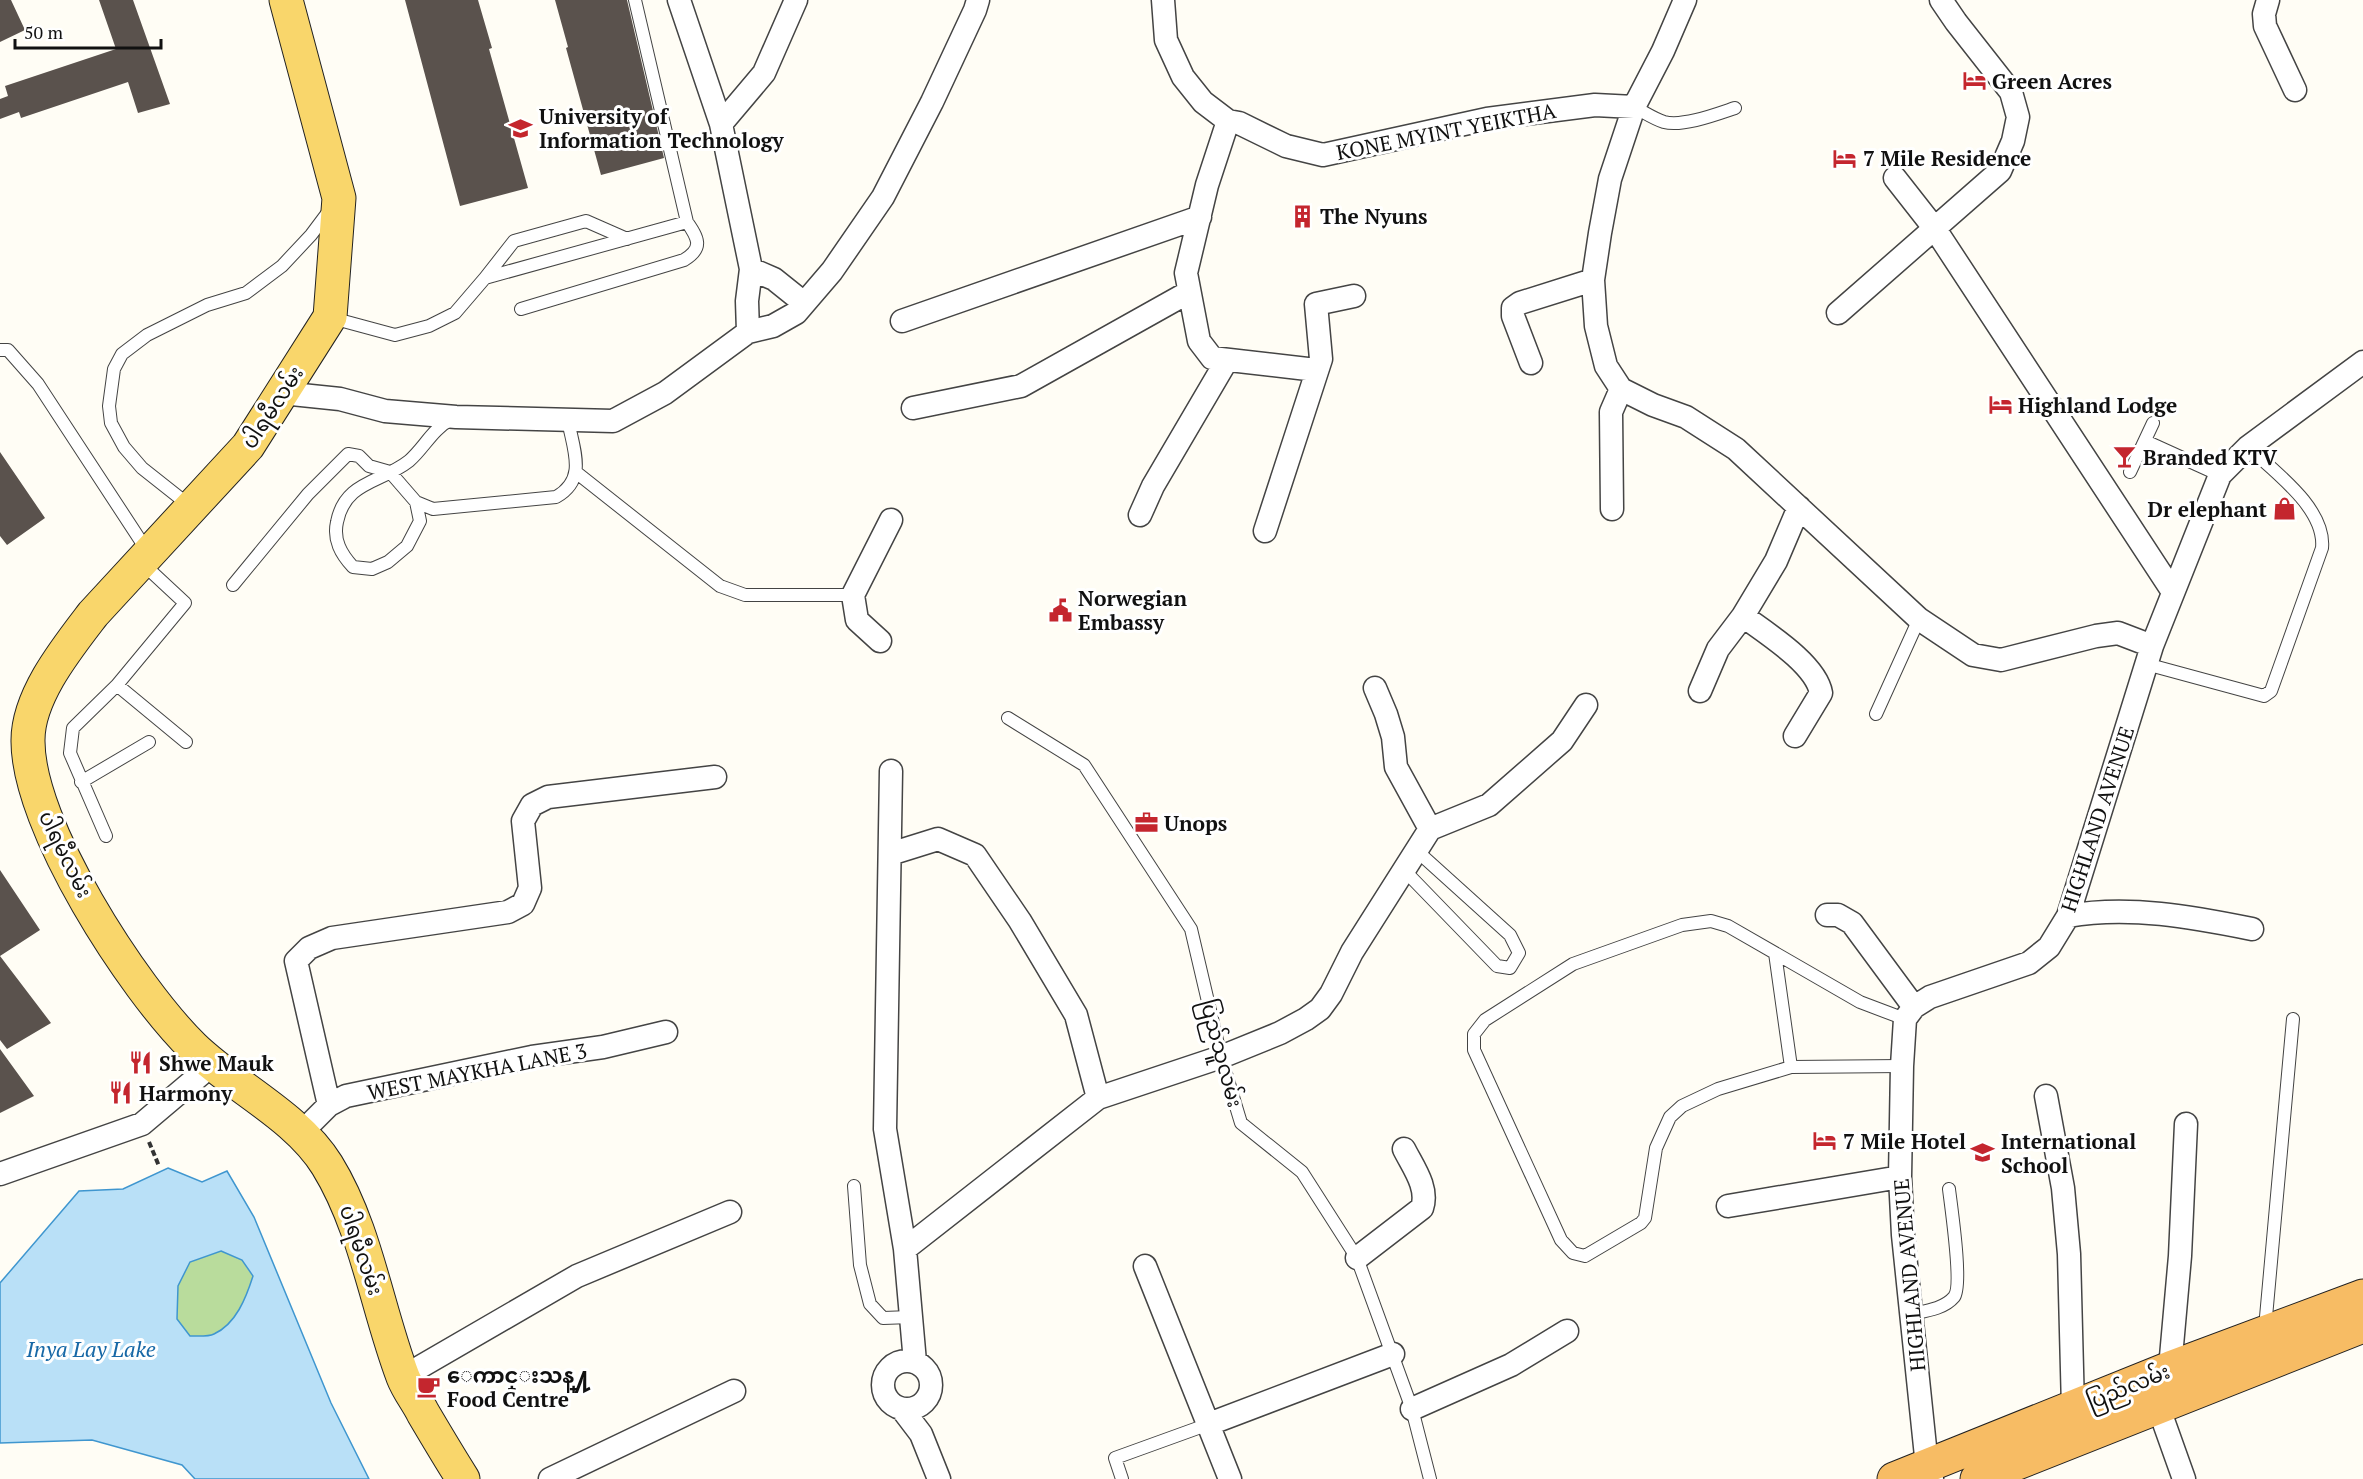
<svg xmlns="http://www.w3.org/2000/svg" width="2363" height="1479" viewBox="0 0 2363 1479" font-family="'PT Serif','Noto Sans Myanmar',serif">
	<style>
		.forest { fill: #b9dc9c }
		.water { fill: #b9e0f7; stroke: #3f96cf; stroke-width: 1.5; fill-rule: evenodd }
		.building { fill: #5a524d }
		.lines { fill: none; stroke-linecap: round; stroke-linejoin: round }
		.service-casing { stroke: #444; stroke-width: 14 }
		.minor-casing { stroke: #444; stroke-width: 25 }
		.primary-casing { stroke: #222; stroke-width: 35 }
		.trunk-casing { stroke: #222; stroke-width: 35 }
		.path { stroke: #333; stroke-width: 4; stroke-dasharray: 6 3; stroke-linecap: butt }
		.service { stroke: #fff; stroke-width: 12 }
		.minor { stroke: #fff; stroke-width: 22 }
		.primary { stroke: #f9d66b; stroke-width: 33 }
		.trunk { stroke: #f7bc64; stroke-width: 33 }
		.labels { text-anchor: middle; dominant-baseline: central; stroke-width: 6; stroke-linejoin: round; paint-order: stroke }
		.poi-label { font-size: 21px; font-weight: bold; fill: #111; stroke: #fff; text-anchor: start }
		.street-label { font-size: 21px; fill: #111; stroke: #fff }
		.water-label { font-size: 22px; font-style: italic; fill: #1768a6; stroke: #fff }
	</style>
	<rect width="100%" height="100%" fill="#fffdf5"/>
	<path class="forest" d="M221,1251l21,9 11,17c-7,21 -17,47 -39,57 -6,3 -17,2 -24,2l-13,-17 1,-33 12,-24z"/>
	<path class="water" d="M168,1168l34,14 25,-11 27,46 77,186 38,76h-174l-13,-14 -90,-25 -92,3v-160l79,-92 44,-2zM221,1251l21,9 11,16c-7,22 -17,48 -39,58 -6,3 -17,2 -24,2l-13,-17 1,-33 12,-24z"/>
	<path class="building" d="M0,0h11l14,30 -25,12z
		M99,0h34l37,104 -32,9 -10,-31 -107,36 -2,-6 -19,7v-20l8,-3 -3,-10 111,-37z
		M405,0h73l14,48 -3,1 39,139 -68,18z
		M555,0h72l37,158 -63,17 -35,-127 2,-1z
		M0,452l45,66 -38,27 -7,-9z
		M0,870l40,60 -40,26 51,67 -44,26 -7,-9z
		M0,1049l34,47 -34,17z"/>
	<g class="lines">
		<defs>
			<path id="service" d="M1634,107c10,5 20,12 30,15 19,5 53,-8 71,-14
				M485,278l29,-37 72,-20 41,18
				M521,309l163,-49c20,-12 14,-22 3,-38
				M332,318l63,17 34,-9 26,-13 30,-35 202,-56 -52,-222
				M0,350h8l30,34 110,168
				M2145,441l75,34
				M2130,472l23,-49
				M577,473l143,113 25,9h108
				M416,502l4,19 -13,25 -19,16 -16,7 -19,-2c-12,-13 -20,-27 -16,-45 8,-41 44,-39 72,-61 16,-14 23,-32 43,-42
				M190,506l-48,-38 -18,-21 -13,-24 -2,-17 5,-37 8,-15 25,-19 60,-30 39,-12 36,-27 29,-31 18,-24
				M142,563l43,40 -68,82 69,57
				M233,585l75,-91 40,-40 11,2 10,10 21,6 26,30 17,7 123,-12c32,-18 17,-48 12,-77
				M2146,664l118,32 7,-5 51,-143c4,-39 -47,-76 -74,-101
				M1876,714l43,-95
				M1008,718l76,47 107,164 30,128 20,66 61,49 55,86 55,151 18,70
				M81,782l68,-40
				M106,836l-36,-83 3,-25 44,-43
				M1404,870l93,96 13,2 9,-15 -9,-18 -93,-84
				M1775,953l16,114
				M1902,1066l-111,1 -73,22 -36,17 -12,11 -14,31 -11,70 -4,5 -56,33 -12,-3 -12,-13 -87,-190v-16l11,-14 88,-56 109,-39 29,-4 17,5 132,76 45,17
				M854,1186l6,79 10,39 13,14 28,-1
				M1911,1314c14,-3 33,-5 43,-17 9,-11 -3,-91 -5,-108
				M2265,1328l28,-309
				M1122,1479l-7,-21 94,-34"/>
			<path id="minor" d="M679,0l42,124 30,145 -4,32 1,31
				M1163,0l3,40 17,37 20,25 25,19 11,2 47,23 37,9 164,-36 108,-14 39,2
				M1685,0l-22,51 -29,56 -24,72 -10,54 -7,47 3,46 10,40 15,23 32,16 33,12 50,32 183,170 54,36 28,5 95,-24 22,-3 34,13
				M2268,0l-4,14 1,12 30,64
				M1228,121l-21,64 -21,88 13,68 13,17 104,12
				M721,124l43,-51 32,-73
				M1895,178l40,51 238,363
				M751,269l23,10 30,24
				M1838,313l162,-142 13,-30 5,-24 -7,-25 -55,-70 -15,-22
				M902,321l298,-104
				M1531,363l-18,-47v-8l7,-5 73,-23
				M282,393l58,6 45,12 71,6 157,4 52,-28 83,-61 25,-6 23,-13 36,-42 51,-74 49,-95 43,-92 3,-10
				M913,408l108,-22 168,-94
				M1612,509l-1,-97 10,-23
				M1140,515l13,-29 74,-126
				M1265,531l56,-172 -5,-55 38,-8
				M1743,616c23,17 73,48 78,77l-26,43
				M880,641l-23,-21 -4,-25 38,-75
				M1375,688l11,26 7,23 3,30 34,62
				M1700,691l18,-42 25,-33 33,-55 23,-54
				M891,771l-6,358 20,120 10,113
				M890,854l48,-15 37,16 45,66 56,94 22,83
				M1827,915h11l14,8 62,84
				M2068,916c60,-11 125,1 184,13
				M2046,1096l17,92 6,66 4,154
				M329,1105l-33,-144 13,-13 23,-10 176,-26 15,-8 7,-16 -7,-67 9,-16 16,-8 167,-20
				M301,1133l28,-28 17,-9 186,-39 71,-10 63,-15
				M0,1174l142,-50 71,-60
				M1728,1206l172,-29
				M905,1249l193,-151 123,-41 59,-24 26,-14 14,-10 11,-15 21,-42 78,-123 59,-24 73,-64 24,-36
				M1357,1258l65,-50c7,-20 -9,-41 -18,-59
				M1145,1266l85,213
				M883 1385a24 24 0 1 1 48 0a24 24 0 1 1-48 0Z
				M2170,1368l10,-112 6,-132
				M404,1380l16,-13 157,-91 153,-64
				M2158,1406l26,73
				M902,1409l19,25 18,45
				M1412,1409l99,-44 56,-34
				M1209,1424l184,-70
				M550,1479l184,-88
				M1932,1479l-5,-13 -24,-231 -3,-58 2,-111 3,-47 9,-12 16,-10 99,-34 20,-16 19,-31 84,-270 68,-171 28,-28 115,-85"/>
			<path id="primary" d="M286,0l53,198 -9,119 -82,129 -155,168c-26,34 -65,82 -65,126 -1,85 105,248 165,307 41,40 104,69 134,118 39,63 50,144 76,212 5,13 14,24 20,36 13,22 26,44 40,66"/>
			<path id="trunk" d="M1894,1479l276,-111 193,-72
				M1977,1479l386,-153"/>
		</defs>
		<use href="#service" class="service-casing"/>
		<use href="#minor" class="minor-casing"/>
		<use href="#primary" class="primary-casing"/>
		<use href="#trunk" class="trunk-casing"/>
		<path class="path" d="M149,1142l10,24"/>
		<use href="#service" class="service"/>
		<use href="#minor" class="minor"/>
		<use href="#primary" class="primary"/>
		<use href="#trunk" class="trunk"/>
	</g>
	<defs>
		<symbol id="hotel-bare" viewBox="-9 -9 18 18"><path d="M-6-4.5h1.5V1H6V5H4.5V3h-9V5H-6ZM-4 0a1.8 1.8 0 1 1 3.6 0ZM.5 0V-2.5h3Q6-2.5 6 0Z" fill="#c4262e" stroke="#fff" stroke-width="2.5" paint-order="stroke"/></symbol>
		<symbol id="university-bare" viewBox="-9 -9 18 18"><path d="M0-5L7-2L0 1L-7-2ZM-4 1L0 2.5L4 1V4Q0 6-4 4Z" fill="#c4262e" stroke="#fff" stroke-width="2.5" paint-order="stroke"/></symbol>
		<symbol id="building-bare" viewBox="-9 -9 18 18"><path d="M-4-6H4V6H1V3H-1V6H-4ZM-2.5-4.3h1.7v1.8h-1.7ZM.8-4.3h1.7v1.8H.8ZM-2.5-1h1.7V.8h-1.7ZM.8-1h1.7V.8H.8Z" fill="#c4262e" stroke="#fff" stroke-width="2.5" paint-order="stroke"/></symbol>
		<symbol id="bar-bare" viewBox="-9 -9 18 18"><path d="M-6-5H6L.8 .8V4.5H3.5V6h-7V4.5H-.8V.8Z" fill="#c4262e" stroke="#fff" stroke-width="2.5" paint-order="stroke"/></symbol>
		<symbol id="shop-bare" viewBox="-9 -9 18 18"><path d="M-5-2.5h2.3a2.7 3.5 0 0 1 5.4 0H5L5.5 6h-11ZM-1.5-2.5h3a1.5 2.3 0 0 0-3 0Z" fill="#c4262e" stroke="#fff" stroke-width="2.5" paint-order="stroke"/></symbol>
		<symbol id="civic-bare" viewBox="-9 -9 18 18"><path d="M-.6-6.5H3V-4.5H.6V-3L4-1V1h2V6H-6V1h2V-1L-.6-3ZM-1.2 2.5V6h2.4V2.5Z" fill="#c4262e" stroke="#fff" stroke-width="2.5" paint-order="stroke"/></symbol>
		<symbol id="office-bare" viewBox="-9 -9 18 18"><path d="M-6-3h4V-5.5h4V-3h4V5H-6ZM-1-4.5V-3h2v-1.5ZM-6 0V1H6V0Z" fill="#c4262e" stroke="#fff" stroke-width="2.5" paint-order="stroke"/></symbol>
		<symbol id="restaurant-bare" viewBox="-9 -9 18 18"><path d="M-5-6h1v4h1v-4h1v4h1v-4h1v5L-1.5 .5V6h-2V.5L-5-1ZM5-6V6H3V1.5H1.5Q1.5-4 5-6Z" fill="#c4262e" stroke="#fff" stroke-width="2.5" paint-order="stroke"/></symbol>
		<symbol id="school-bare" viewBox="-9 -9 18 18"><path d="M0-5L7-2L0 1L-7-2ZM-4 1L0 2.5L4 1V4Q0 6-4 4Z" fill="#c4262e" stroke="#fff" stroke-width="2.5" paint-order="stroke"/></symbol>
		<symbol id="cafe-bare" viewBox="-9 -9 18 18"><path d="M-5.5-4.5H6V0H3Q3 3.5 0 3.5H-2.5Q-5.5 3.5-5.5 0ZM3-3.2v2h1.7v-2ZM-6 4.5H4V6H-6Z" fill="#c4262e" stroke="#fff" stroke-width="2.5" paint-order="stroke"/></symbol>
	</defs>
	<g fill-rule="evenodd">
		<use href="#hotel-bare" x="1958" y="64" width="33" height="33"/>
		<use href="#university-bare" x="504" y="112" width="33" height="33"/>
		<use href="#hotel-bare" x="1828" y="142" width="33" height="33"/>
		<use href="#building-bare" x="1286" y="200" width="33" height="33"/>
		<use href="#hotel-bare" x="1984" y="388" width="33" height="33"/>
		<use href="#bar-bare" x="2108" y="440" width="33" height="33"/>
		<use href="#shop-bare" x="2268" y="492" width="33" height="33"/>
		<use href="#civic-bare" x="1044" y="594" width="33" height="33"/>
		<use href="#office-bare" x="1130" y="806" width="33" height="33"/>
		<use href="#restaurant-bare" x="124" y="1046" width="33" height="33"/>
		<use href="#restaurant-bare" x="104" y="1076" width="33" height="33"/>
		<use href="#hotel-bare" x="1808" y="1124" width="33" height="33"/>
		<use href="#school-bare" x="1966" y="1136" width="33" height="33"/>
		<use href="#cafe-bare" x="412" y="1370" width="33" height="33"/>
	</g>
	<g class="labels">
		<g class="poi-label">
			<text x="1992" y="81">Green Acres</text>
			<text x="539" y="116">University of<tspan x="539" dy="24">Information Technology</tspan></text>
			<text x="1863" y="158">7 Mile Residence</text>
			<text x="1320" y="216">The Nyuns</text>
			<text x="2018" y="405">Highland Lodge</text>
			<text x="2143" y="457">Branded KTV</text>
			<text x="2267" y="509" text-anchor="end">Dr elephant</text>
			<text x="1078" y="598">Norwegian<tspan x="1078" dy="24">Embassy</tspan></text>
			<text x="1164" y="823">Unops</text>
			<text x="159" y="1063">Shwe Mauk</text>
			<text x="139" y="1093">Harmony</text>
			<text x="1843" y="1141">7 Mile Hotel</text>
			<text x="2001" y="1141">International<tspan x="2001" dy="24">School</tspan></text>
			<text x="447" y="1375">ေကာင္းသန္႔<tspan x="447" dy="24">Food Centre</tspan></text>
		</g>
		<g class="street-label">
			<text transform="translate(1446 131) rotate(-11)">KONE MYINT YEIKTHA</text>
			<text transform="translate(272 407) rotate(-57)">ပါရမီလမ်း</text>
			<text transform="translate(2097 819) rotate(-72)">HIGHLAND AVENUE</text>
			<text transform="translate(66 854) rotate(64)">ပါရမီလမ်း</text>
			<text transform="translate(1222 1053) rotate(75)">ပြည်သူလမ်း</text>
			<text transform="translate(477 1071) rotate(-11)">WEST MAYKHA LANE 3</text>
			<text transform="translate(362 1250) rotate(71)">ပါရမီလမ်း</text>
			<text transform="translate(1909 1275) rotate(-95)">HIGHLAND AVENUE</text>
			<text transform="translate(2128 1386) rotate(-22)">ပြည်လမ်း</text>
		</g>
		<g class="water-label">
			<text x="91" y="1348">Inya Lay Lake</text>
		</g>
	</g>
	<path d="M15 39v9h146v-9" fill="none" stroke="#111111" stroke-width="3"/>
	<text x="24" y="39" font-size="18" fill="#111111" stroke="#ffffff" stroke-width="4.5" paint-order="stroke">50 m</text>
</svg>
